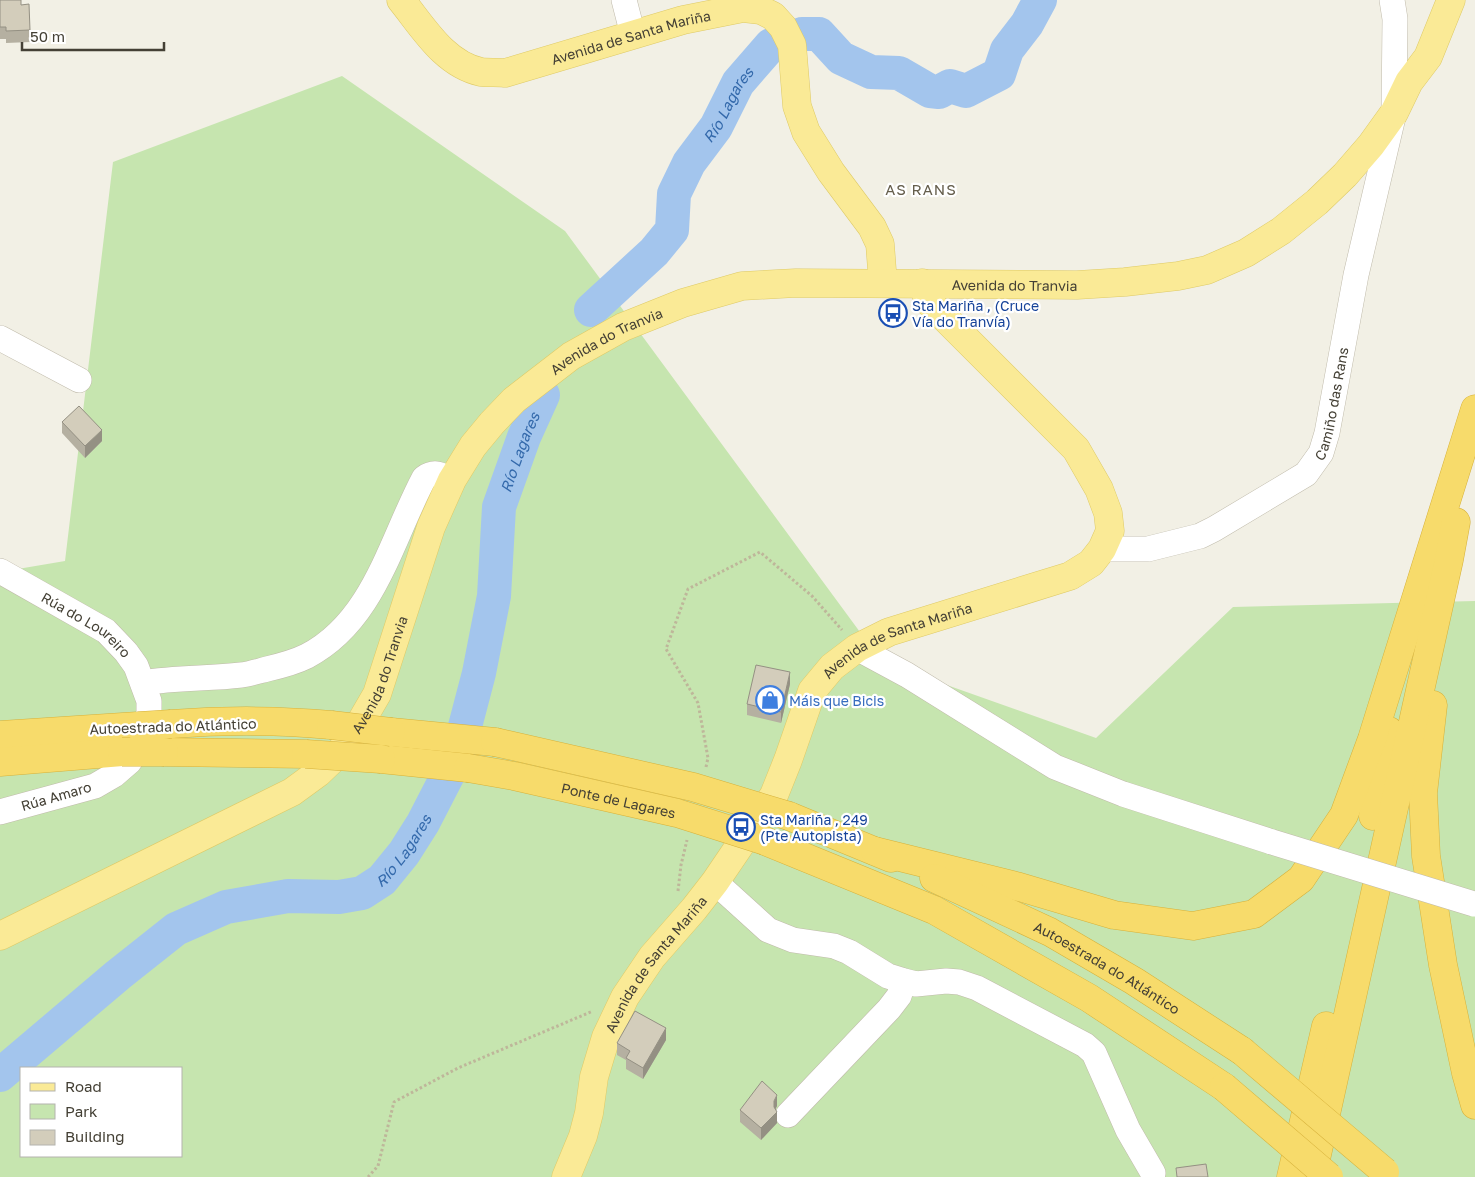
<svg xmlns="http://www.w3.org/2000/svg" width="1475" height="1177" viewBox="0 0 1475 1177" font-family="'Golos Text',sans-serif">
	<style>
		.green { fill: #c6e5af; fill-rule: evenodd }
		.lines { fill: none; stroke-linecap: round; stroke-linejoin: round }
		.river { stroke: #a3c5ed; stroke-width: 34 }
		.minor-casing { stroke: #c0bbab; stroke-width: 26 }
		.major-casing { stroke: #deca67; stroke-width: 29 }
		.highway-casing { stroke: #d6b13b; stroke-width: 29 }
		.path { stroke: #beb69a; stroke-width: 3; stroke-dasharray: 2.5 2.5; stroke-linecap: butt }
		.minor { stroke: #fff; stroke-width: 25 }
		.major { stroke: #faea96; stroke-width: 28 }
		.highway { stroke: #f7db6b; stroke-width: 28 }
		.minor-bridge-casing { stroke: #c0bbab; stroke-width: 26; stroke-linecap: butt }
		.highway-bridge-casing { stroke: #d6b13b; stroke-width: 29; stroke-linecap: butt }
		.minor-bridge { stroke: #fff; stroke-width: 25 }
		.highway-bridge { stroke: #f7db6b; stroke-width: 28 }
		.wall { fill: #b5b0a1 }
		.shaded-wall { fill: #949083 }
		.building { fill: #d3cdbb; stroke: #949083 }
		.labels { text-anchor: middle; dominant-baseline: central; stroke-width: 4.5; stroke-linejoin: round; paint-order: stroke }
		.street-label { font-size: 14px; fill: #444035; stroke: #fff }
		.transit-label { font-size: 14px; fill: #164399; stroke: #fff; text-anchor: start }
		.shop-label { font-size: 14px; fill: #366cbe; stroke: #fff; text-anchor: start }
		.water-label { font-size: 15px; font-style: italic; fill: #3369ab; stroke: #fff }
		.neighbourhood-label { font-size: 15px; letter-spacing: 1px; fill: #665f4d; stroke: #fff }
	</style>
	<rect width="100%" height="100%" fill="#f2f0e5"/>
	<path class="green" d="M342,76l223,155 317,431 214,76 137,-131 242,-6v576h-1475v-605l65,-11 48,-399zM21,1068h160v88h-160z"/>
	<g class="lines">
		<g class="river">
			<path d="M802,34h17l22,24 30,14 28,1 31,18 9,1 11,-6 16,5 33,-17 8,-24 20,-26 13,-24"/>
			<path id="s1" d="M591,310l63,-58 18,-22 2,-36 15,-31 27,-36 22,-44 33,-38"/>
			<path id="s2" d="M0,1075l118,-100 58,-46 50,-22 62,-11 51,1 23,-4 20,-13 22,-27 19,-30 34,-66 22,-84 15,-77 5,-89 25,-70 19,-42"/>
		</g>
		<defs>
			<g id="minor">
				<path d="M624,0l9,35"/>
				<path d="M0,338l79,42"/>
				<path id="s3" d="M1102,549h46l52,-13 14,-7 92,-55 15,-21 6,-20 29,-158 38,-162 1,-94 -3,-19"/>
				<path id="s4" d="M0,571l106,60 20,21 10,14 13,35v22l-6,19 -14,20 -15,13 -19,11 -95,26"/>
				<path d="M857,648l50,27 148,92 68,27 149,48"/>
				<path d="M143,683c32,-6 66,-4 98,-8 9,-1 18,-4 26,-6 13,-3 28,-7 40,-13 67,-35 84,-116 117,-178 11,-8 17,-3 28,2"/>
				<path d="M715,882l53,48 25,10 41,6 15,6 39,24 16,5 12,3 30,-3 13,1 18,6 108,57 9,8 34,77 25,43"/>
				<path d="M788,1115l101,-106 10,-13 5,-15"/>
			</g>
			<g id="major">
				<path id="s5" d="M401,0c22,27 43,64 80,72 8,1 16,0 24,1l178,-53 60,-12 18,2 12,6 10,11 9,18 5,61 9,26 25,40 41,55 8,17 3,39"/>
				<path id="s6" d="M0,936l292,-144 26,-19 22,-21 19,-27 18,-31 54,-167 21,-47 21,-34 19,-23 22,-23 57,-44 52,-29 60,-24 59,-17 54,-3 281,2 48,-3 53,-6 29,-6 39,-17 35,-22 36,-29 28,-27 26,-30 23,-32 15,-31 19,-25 23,-57"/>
				<path id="s7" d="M566,1177l17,-41 6,-23 5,-36 12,-40 19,-40 27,-40 42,-48 21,-27 59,-87 14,-35 24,-69 20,-24 25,-19 32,-16 181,-56 21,-13 11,-14 8,-18 -2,-18 -9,-24 -23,-40 -147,-147 -7,-19"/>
			</g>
			<g id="highway">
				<path d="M1433,705l-10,88 3,63 17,109 23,108 9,32"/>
				<path d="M171,724c53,-4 107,-4 160,1"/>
				<path d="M391,732l104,10"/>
				<path d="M0,735l138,-9"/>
				<path d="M164,752l142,2"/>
				<path d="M381,759l87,9"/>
				<path d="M0,762l122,-10"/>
				<path d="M789,816l102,42"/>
				<path d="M1373,816l16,-85"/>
				<path d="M765,841l169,69 155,88 135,89"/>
				<path d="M875,851l141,35 98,29 79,11 61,-12 47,-35 43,-64 28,-76 103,-330"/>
				<path id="s8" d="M934,878l116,54 84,49 108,70"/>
				<path d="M1291,1177l35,-151"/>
				<path d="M1312,1177l137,-617 7,-38"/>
			</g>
		</defs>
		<use href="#minor" class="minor-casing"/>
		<use href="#major" class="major-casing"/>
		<use href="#highway" class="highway-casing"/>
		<path class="path" d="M706,767l2,-9 -10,-55 -32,-54 22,-60 72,-37 52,44 30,34
			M678,891l3,-26 6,-25
			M368,1177l10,-11 16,-64 64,-34 135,-57"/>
		<use href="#minor" class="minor"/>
		<use href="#major" class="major"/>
		<use href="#highway" class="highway"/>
		<defs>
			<path id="minor-bridge" d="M1272,842l202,62"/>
			<g id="highway-bridge">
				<path d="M331,725l60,7"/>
				<path d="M138,726l33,-2"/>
				<path d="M495,742l198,45 96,29"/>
				<path d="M122,752h42"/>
				<path d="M306,754l75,5"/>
				<path id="s9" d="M468,768l46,8 163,37 88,28"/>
				<path d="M1242,1051l143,121"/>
				<path d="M1224,1087l105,90"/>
			</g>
		</defs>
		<use href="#minor-bridge" class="minor-bridge-casing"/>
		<use href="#highway-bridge" class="highway-bridge-casing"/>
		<use href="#minor-bridge" class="minor-bridge"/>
		<use href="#highway-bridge" class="highway-bridge"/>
	</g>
	<path class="wall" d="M0,0l21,5 9,25v12l-24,1v-4h-6z
		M62,422l40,19 -17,17 -23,-25z
		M790,684l-9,39 -34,-8v-11z
		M666,1040l-23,39 -17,-10v-9l-9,-5v-12z
		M777,1106l-2,3 2,14 -16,17 -21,-18v-12z"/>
	<path class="shaded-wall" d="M102,430v11l-17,17v-12z
		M790,672v12l-9,39v-11z
		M666,1028v12l-23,39v-11z
		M777,1095v11l-3,6v-11z
		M777,1112v11l-16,17v-12z"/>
	<path class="building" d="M0,0h21v5l8,-1 1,26 -24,1v-4h-6z
		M79,406l23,24 -17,16 -23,-24z
		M756,665l34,7 -9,40 -34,-8z
		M635,1011l31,17 -23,40 -17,-10 4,-7 -13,-8z
		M762,1081l15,14 -3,6v6l3,5 -16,16 -21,-18z
		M1206,1164l2,13h-31l-1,-9z"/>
	<defs>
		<symbol id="bus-ring" viewBox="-11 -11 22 22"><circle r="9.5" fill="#fff" stroke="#1a4fb4" stroke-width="1.5"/><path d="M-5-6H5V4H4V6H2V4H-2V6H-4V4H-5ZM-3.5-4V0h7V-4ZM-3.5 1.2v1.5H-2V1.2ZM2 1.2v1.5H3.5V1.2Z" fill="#1a4fb4"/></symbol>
		<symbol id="shop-ring" viewBox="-11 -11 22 22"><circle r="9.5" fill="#fff" stroke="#3f7fe0" stroke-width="1.5"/><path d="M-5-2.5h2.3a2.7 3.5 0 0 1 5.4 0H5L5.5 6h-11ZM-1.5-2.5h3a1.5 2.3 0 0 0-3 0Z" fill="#3f7fe0"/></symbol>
	</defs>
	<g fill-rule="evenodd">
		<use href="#bus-ring" x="877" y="297" width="32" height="32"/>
		<use href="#shop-ring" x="754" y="684" width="32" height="32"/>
		<use href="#bus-ring" x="725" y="811" width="32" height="32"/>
	</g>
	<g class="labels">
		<g class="street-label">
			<text stroke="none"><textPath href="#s5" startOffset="265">Avenida de Santa Mariña</textPath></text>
			<text stroke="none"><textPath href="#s6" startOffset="1316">Avenida do Tranvia</textPath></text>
			<text stroke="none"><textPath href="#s6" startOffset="896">Avenida do Tranvia</textPath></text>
			<text stroke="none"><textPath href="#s3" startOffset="299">Camiño das Rans</textPath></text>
			<text stroke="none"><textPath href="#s4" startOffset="102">Rúa do Loureiro</textPath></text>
			<text stroke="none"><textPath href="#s7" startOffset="655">Avenida de Santa Mariña</textPath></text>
			<text stroke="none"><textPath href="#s6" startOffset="476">Avenida do Tranvia</textPath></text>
			<text transform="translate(173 726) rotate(-2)">Autoestrada do Atlántico</text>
			<text transform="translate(56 796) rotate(-16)">Rúa Amaro</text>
			<text stroke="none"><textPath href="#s9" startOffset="154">Ponte de Lagares</textPath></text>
			<text stroke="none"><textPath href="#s7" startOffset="235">Avenida de Santa Mariña</textPath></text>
			<text stroke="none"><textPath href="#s8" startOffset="195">Autoestrada do Atlántico</textPath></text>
		</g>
		<g class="transit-label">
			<text x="912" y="305">Sta Mariña , (Cruce<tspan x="912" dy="16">Vía do Tranvía)</tspan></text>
			<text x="760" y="819">Sta Mariña , 249<tspan x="760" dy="16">(Pte Autopista)</tspan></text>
		</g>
		<g class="shop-label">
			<text x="789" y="700">Máis que Bicis</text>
		</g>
		<g class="water-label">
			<text stroke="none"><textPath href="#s1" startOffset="255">Río Lagares</textPath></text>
			<text stroke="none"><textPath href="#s2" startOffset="902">Río Lagares</textPath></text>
			<text stroke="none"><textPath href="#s2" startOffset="481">Río Lagares</textPath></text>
		</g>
		<g class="neighbourhood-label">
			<text x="921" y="189">AS RANS</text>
		</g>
	</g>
	<rect x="20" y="1067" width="162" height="90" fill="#ffffff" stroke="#b4b3ae"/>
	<rect x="30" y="1083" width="25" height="8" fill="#faea96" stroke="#b4b3ae"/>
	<text x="65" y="1092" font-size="15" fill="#444035">Road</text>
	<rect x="30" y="1104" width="25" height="15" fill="#c6e5af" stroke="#b4b3ae"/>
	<text x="65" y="1117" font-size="15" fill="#444035">Park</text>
	<rect x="30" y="1130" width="25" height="15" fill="#d3cdbb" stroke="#b4b3ae"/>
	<text x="65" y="1142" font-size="15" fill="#444035">Building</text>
	<path d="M22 42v8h142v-8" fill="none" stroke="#444035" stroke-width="2.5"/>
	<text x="30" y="42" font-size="15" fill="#444035" stroke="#ffffff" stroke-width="4" paint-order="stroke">50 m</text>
</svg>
